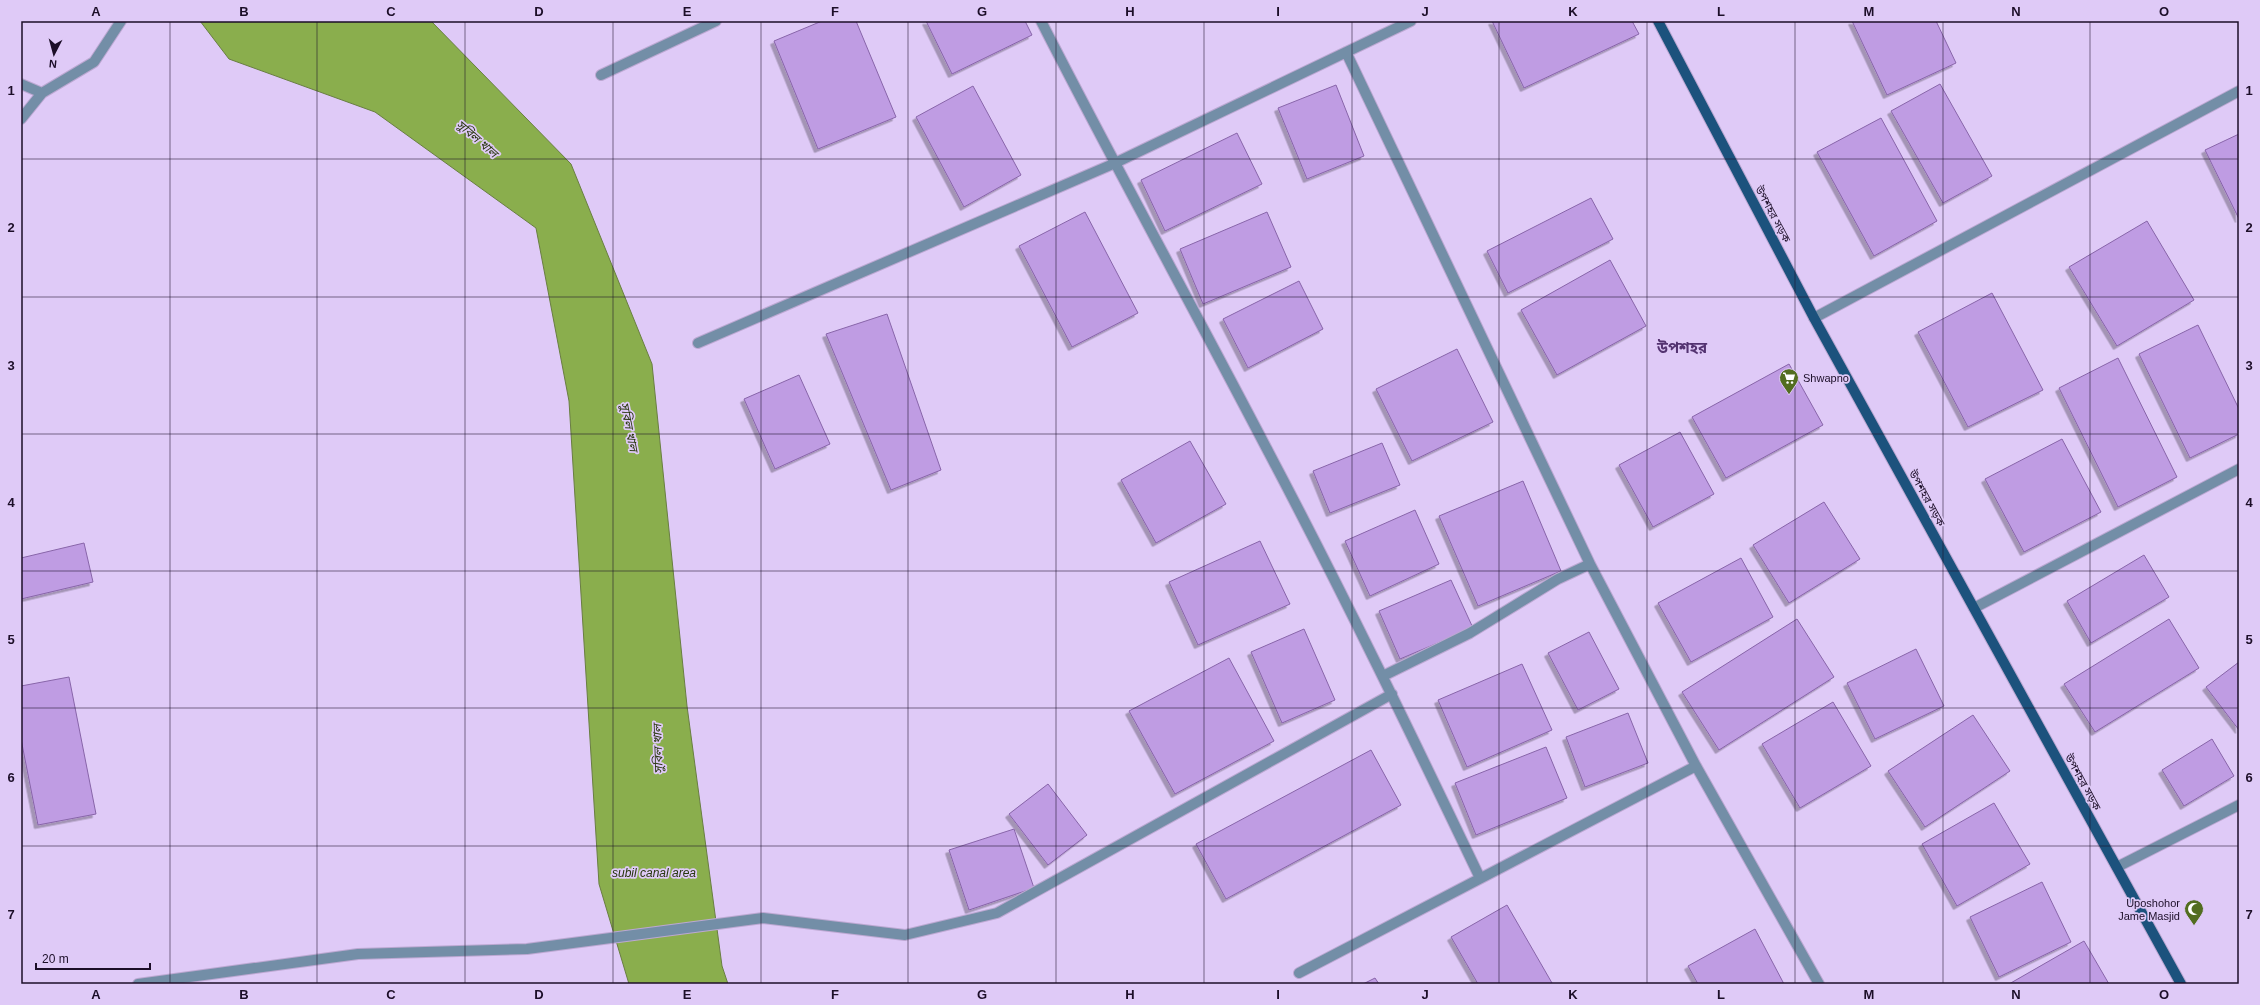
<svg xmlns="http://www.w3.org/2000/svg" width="2260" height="1005" viewBox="0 0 2260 1005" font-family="Arial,'Noto Sans Bengali',sans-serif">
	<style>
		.water { fill: #8aae4d; stroke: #697e42 }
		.building { fill: #bf9ce3; stroke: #8865a9; filter: url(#shadow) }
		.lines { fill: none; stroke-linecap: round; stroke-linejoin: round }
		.minor-casing { stroke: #bca8d2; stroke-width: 12 }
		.major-casing { stroke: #bca8d2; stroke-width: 12 }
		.minor { stroke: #738ea7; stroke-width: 10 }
		.major { stroke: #1c527d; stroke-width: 10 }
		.grid { fill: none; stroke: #1c0e28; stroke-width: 1; stroke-opacity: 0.55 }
		.labels { text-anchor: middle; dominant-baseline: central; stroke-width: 3.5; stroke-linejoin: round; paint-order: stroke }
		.street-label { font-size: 11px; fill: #1c0e28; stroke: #dfcaf7 }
		.poi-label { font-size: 11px; fill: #1c0e28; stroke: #dfcaf7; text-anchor: start }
		.water-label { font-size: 12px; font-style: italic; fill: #27360d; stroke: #dfcaf7 }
		.district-label { font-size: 15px; font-weight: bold; fill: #543371; stroke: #dfcaf7 }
		.neatline { fill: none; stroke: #1c0e28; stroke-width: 1.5 }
		.grid-label { font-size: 13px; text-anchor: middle; font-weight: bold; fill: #1c0e28 }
	</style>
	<defs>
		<filter id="shadow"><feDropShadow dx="-3.5" dy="3.5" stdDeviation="0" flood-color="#0004"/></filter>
	</defs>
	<rect width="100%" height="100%" fill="#dfcaf7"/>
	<path class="water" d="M200,21h231l140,143 81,200 35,342 35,260 6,18h-99l-30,-100 -30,-483 -33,-173 -161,-116 -146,-53z"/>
	<path class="building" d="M822,21h34l40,96 -78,32 -44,-108z
		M926,21h99l7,14 -80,39z
		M1492,21h140l7,13 -115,54z
		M1852,21h84l20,42 -69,32z
		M1940,84l52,92 -49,27 -52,-92z
		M1336,85l28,71 -57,23 -29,-71z
		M973,86l48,89 -57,32 -48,-90z
		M1881,118l56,103 -63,35 -57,-104z
		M1237,133l25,51 -97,47 -24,-51z
		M2239,134v85l-34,-69z
		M1591,198l22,41 -105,54 -21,-42z
		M1085,212l53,101 -66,34 -53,-101z
		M1267,212l24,55 -88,37 -23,-55z
		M2147,221l47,79 -77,46 -48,-79z
		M1610,260l36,66 -89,49 -36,-65z
		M1299,281l24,48 -75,39 -25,-49z
		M1992,293l51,97 -75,37 -50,-95z
		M887,314l54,156 -50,20 -65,-156z
		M2198,325l41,84v25l-49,24 -51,-104z
		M1457,349l36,73 -81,39 -36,-72z
		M2118,358l59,119 -59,30 -59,-119z
		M1789,364l34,61 -97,53 -34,-61z
		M799,375l31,69 -55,25 -31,-70z
		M1680,432l34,62 -61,33 -34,-62z
		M2062,439l39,73 -77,40 -39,-73z
		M1190,441l36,63 -70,39 -35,-63z
		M1382,443l18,42 -70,28 -17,-42z
		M1523,481l38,90 -83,35 -39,-90z
		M1824,502l36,57 -71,44 -36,-58z
		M1415,510l24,54 -69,32 -25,-55z
		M1260,541l30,63 -92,41 -29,-63z
		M84,543l9,39 -72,17v-41z
		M2144,555l25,42 -78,46 -24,-42z
		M1741,558l32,59 -82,45 -33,-59z
		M1451,580l22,48 -73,31 -21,-48z
		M1797,619l37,58 -115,73 -37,-58z
		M2169,619l30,49 -104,64 -31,-48z
		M1304,629l31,71 -53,23 -31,-71z
		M1589,632l30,57 -41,21 -30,-57z
		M1916,649l28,57 -69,33 -28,-56z
		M1229,658l45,83 -99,53 -46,-83z
		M2239,662v68l-33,-43z
		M1522,664l30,66 -85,37 -29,-67z
		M69,677l27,137 -58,11 -17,-86v-53z
		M1833,702l38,64 -71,42 -38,-64z
		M1628,713l20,50 -63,24 -19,-50z
		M1973,715l37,56 -85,56 -37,-56z
		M2212,739l22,37 -50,30 -22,-36z
		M1546,747l21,51 -91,37 -21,-52z
		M1371,750l30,55 -175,94 -30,-55z
		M1048,784l39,51 -39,30 -39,-51z
		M1994,803l36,61 -73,42 -35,-62z
		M1014,829l20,59 -65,22 -20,-60z
		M2042,882l29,60 -72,35 -29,-60z
		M1507,905l45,78 -2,1h-72l-27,-47z
		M1755,929l29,55h-86l-10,-18z
		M2084,941l25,43h-100z
		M1375,978l4,6h-16z"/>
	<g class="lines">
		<defs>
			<path id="minor" d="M1041,21c74,145 153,288 228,432 74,140 143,283 211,425
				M1346,52l244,512 106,202 123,218
				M601,75l115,-54
				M21,84l21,9 52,-31 27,-41
				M21,119l21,-26
				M1814,318l425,-227
				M698,343l415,-179 298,-143
				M1974,608l265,-139
				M1383,676l87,-43 88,-54 32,-15
				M2117,867l122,-62
				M1299,973l397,-207
				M138,984l220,-30 169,-5 236,-31 142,17 92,-22 395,-219"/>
			<path id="major" d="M1658,21l156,297 367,666"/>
		</defs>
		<use href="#minor" class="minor-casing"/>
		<use href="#major" class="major-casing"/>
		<use href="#minor" class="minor"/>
		<use href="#major" class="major"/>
	</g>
	<path class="grid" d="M170,21v963M317,21v963M465,21v963M613,21v963M761,21v963M908,21v963M1056,21v963M1204,21v963M1352,21v963M1499,21v963M1647,21v963M1795,21v963M1943,21v963M2090,21v963M21,159h2218M21,297h2218M21,434h2218M21,571h2218M21,708h2218M21,846h2218"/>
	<defs>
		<symbol id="supermarket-pin" viewBox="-11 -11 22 30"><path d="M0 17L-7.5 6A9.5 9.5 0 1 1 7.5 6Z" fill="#526d20" stroke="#dfcaf7"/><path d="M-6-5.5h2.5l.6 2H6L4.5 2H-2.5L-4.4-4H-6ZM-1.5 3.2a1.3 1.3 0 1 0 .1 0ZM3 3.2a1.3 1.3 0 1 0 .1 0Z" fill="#fff"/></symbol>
		<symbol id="mosque-pin" viewBox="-11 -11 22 30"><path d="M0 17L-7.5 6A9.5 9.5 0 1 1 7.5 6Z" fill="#526d20" stroke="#dfcaf7"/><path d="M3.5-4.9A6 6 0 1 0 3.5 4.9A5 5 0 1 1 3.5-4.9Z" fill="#fff"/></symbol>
	</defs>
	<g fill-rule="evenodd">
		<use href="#supermarket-pin" x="1778" y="367" width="22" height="30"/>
		<use href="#mosque-pin" x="2183" y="898" width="22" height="30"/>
	</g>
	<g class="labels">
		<g class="street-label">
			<text transform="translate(1773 214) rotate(62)">উপশহর সড়ক</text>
			<text transform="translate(1927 498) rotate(61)">উপশহর সড়ক</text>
			<text transform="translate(2083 782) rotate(61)">উপশহর সড়ক</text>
		</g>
		<g class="poi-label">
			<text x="1803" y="378">Shwapno</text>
			<text x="2180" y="903" text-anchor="end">Uposhohor<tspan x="2180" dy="13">Jame Masjid</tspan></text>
		</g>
		<g class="water-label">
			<text transform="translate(477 139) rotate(41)">সুবিল খাল</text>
			<text transform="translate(629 427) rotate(79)">সুবিল খাল</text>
			<text transform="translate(658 749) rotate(-92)">সুবিল খাল</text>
			<text x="654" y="873">subil canal area</text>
		</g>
		<g class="district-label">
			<text x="1682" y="347">উপশহর</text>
		</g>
	</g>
	<rect width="2260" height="1005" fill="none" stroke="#dfcaf7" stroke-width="44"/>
	<g transform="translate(54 54) rotate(186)" stroke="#dfcaf7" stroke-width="3" paint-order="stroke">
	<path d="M0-3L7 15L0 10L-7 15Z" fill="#1c0e28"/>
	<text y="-6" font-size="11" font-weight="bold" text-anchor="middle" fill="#1c0e28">N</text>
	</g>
	<path d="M36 963v6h114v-6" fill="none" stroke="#1c0e28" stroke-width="2"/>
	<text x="42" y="963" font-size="12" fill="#1c0e28" stroke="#dfcaf7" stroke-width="3" paint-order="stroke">20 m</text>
	<rect x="22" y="22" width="2216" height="961" class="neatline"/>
	<g class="grid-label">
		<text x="96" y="16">A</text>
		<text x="244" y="16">B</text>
		<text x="391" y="16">C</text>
		<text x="539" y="16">D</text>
		<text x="687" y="16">E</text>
		<text x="835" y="16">F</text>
		<text x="982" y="16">G</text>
		<text x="1130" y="16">H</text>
		<text x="1278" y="16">I</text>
		<text x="1425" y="16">J</text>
		<text x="1573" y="16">K</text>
		<text x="1721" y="16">L</text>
		<text x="1869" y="16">M</text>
		<text x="2016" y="16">N</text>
		<text x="2164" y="16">O</text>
		<text x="11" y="95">1</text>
		<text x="2249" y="95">1</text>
		<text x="11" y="232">2</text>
		<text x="2249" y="232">2</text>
		<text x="11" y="370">3</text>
		<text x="2249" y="370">3</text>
		<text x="11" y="507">4</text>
		<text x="2249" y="507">4</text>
		<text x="11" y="644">5</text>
		<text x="2249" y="644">5</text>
		<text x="11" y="782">6</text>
		<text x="2249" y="782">6</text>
		<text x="11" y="919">7</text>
		<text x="2249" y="919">7</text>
		<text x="96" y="999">A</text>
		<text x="244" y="999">B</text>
		<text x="391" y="999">C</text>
		<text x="539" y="999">D</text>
		<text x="687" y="999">E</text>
		<text x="835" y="999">F</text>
		<text x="982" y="999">G</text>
		<text x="1130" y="999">H</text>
		<text x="1278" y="999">I</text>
		<text x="1425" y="999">J</text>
		<text x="1573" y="999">K</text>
		<text x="1721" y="999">L</text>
		<text x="1869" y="999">M</text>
		<text x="2016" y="999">N</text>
		<text x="2164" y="999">O</text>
	</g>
</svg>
